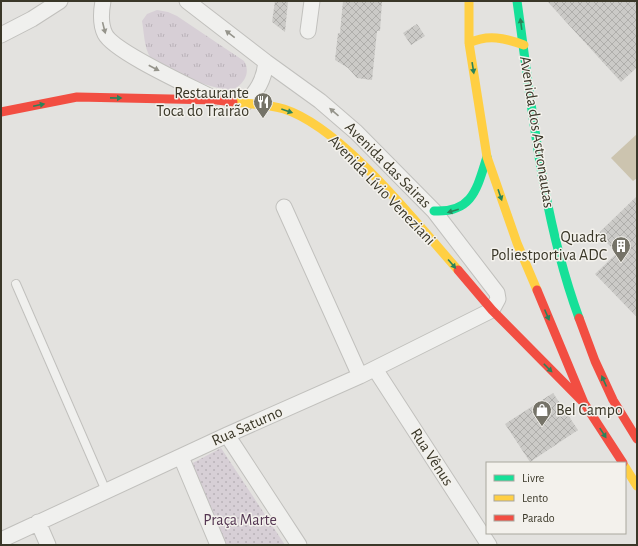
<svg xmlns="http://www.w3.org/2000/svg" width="638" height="546" viewBox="0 0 638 546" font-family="'Alegreya Sans',sans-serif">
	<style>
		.grass { fill: url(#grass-tufts) }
		.park { fill: url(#park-dots) }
		.water { fill: #ccc4af }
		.building { fill: url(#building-cross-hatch) }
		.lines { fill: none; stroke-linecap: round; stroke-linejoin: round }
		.lane-casing { stroke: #c1c0bd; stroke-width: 10 }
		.street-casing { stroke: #c1c0bd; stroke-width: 17 }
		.lane { stroke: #f0f0ee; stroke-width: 8 }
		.street { stroke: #f0f0ee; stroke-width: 15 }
		.fast { stroke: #16e098; stroke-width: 9 }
		.slow { stroke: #ffcf43; stroke-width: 9 }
		.jam { stroke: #f24e42; stroke-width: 9 }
		.oneway { fill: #2a835a }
		.oneway2 { fill: #95948b }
		.labels { text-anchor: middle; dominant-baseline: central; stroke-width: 3; stroke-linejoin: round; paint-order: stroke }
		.poi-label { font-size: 16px; fill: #3a3728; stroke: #f3f1ec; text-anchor: end }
		.street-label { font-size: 16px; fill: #3a3728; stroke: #f3f1ec }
		.park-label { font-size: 16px; fill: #543753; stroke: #f3f1ec }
	</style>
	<defs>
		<pattern id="grass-tufts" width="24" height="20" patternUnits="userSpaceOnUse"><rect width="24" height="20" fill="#d7cfd6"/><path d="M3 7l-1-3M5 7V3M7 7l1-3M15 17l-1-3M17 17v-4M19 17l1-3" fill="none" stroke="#b9b2b8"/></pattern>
		<pattern id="park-dots" width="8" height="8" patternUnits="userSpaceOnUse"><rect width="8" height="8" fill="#d7cfd6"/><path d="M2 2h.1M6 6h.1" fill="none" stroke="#b9b2b8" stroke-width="1.8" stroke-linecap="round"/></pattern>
		<pattern id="building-cross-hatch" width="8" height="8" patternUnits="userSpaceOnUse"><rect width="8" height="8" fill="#cbcac7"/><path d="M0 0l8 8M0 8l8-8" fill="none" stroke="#afaeab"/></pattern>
	</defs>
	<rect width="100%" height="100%" fill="#e3e2df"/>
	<path class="grass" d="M157,10l11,2 9,4 67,45c8,13 -2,26 -15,30 -20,-6 -68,-16 -79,-34 -6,-10 -6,-25 -8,-36l5,-7z"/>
	<path class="park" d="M221,448l64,97h-61l-35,-80z"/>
	<path class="water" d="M637,134v44l-4,3 -22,-23z"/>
	<path class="building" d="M275,1h13l-3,31 -13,-10z
		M343,1h39l-2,30h-3l-5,49 -15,-2 -9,-10 -13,-8 3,-27h2z
		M547,1h90v66l-16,15z
		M417,24l8,12 -14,9 -8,-12z
		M637,196v121l-42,-43 22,-21 -19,-19z
		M553,393l25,37 -48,32 -25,-38z"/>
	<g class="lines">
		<defs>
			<path id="lane" d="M16,284l90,207"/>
			<path id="street" d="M103,1c-2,11 -3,23 2,33 9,18 87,53 108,64
				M308,31l4,-30
				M1,35l31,-16 28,-18
				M244,104c13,-12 20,-24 22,-42
				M284,207l76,169
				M375,369l114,176
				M227,435l72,110
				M181,457l37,88
				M38,522l10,23
				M1,540l226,-105 133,-59 132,-66 6,-11 -1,-6 -63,-82 -78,-79 -36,-31 -54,-39 -79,-61"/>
		</defs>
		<use href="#lane" class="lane-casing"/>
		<use href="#street" class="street-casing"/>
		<use href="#lane" class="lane"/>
		<use href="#street" class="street"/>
		<path class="fast" d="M517,1c15,106 25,216 62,317
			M434,211c39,2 43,-23 53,-54"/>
		<path class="slow" d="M469,1v42l18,114 30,86 20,47
			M469,43c19,-9 36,-5 55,2
			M233,102c16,2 35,2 51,7 59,19 132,114 174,161
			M625,467l12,19"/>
		<path class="jam" d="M1,112l76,-15 140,3 16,2
			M458,270l34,40 92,93
			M537,290l47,113 39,60
			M579,318l16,43 18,39 24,39"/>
	</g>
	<defs><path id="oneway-solid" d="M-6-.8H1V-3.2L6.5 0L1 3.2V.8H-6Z"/></defs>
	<g class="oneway">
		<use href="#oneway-solid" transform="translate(521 24) rotate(-98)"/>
		<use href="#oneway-solid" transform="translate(473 68) rotate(81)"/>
		<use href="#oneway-solid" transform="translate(116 98) rotate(1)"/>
		<use href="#oneway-solid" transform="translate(39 105) rotate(-12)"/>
		<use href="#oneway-solid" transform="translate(287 111) rotate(19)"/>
		<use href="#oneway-solid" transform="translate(500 195) rotate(71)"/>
		<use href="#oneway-solid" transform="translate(453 211) rotate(164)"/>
		<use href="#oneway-solid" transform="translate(452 264) rotate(49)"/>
		<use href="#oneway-solid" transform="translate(547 315) rotate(67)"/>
		<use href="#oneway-solid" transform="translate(548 368) rotate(45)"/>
		<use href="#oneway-solid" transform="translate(604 381) rotate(-114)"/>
		<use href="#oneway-solid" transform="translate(603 433) rotate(57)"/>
	</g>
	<g class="oneway2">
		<use href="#oneway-solid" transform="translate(104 28) rotate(76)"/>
		<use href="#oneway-solid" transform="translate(230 34) rotate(-142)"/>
		<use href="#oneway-solid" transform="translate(154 68) rotate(28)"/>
		<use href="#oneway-solid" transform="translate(334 112) rotate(-139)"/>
	</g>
	<defs>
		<symbol id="restaurant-pin" viewBox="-11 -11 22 30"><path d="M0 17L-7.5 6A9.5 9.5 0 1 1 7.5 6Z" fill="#757368" stroke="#f3f1ec"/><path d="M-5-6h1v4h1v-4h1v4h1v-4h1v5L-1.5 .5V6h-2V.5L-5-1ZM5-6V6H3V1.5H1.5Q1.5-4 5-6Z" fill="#fff"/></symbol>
		<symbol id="building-pin" viewBox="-11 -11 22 30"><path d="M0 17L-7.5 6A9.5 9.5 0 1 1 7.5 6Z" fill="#757368" stroke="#f3f1ec"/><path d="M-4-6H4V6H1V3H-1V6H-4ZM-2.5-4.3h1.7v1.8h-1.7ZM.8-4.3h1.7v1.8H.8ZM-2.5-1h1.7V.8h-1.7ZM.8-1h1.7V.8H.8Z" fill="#fff"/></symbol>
		<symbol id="shop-pin" viewBox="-11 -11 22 30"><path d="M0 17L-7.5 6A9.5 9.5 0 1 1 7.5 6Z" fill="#757368" stroke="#f3f1ec"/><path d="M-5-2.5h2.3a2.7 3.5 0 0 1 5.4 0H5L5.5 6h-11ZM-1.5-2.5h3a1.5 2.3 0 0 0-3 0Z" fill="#fff"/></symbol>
	</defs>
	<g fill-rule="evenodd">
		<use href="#restaurant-pin" x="252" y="91" width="22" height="30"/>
		<use href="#building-pin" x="610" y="235" width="22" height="30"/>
		<use href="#shop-pin" x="531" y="399" width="22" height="30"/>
	</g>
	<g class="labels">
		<g class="poi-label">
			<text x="249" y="93">Restaurante<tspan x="249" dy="18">Toca do Trairão</tspan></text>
			<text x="607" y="237">Quadra<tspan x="607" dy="18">Poliestportiva ADC</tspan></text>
			<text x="556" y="410" text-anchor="start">Bel Campo</text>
		</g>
		<g class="street-label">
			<text transform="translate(537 132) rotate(81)">Avenida dos Astronautas</text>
			<text transform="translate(388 165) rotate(45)">Avenida das Sairas</text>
			<text transform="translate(382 190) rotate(46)">Avenida Lívio Veneziani</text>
			<text transform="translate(247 426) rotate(-24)">Rua Saturno</text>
			<text transform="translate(432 457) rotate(57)">Rua Vênus</text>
		</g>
		<g class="park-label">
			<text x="240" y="520">Praça Marte</text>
		</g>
	</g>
	<rect width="638" height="546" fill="none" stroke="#3a3728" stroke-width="4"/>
	<rect x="486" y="462" width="140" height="72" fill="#f3f1ec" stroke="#a9a79e"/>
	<rect x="494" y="475" width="20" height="6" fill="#16e098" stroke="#a9a79e"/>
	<text x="522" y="482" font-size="12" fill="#3a3728">Livre</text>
	<rect x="494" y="495" width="20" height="6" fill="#ffcf43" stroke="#a9a79e"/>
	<text x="522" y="502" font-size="12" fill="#3a3728">Lento</text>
	<rect x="494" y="515" width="20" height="6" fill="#f24e42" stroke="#a9a79e"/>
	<text x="522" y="522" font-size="12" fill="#3a3728">Parado</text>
</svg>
